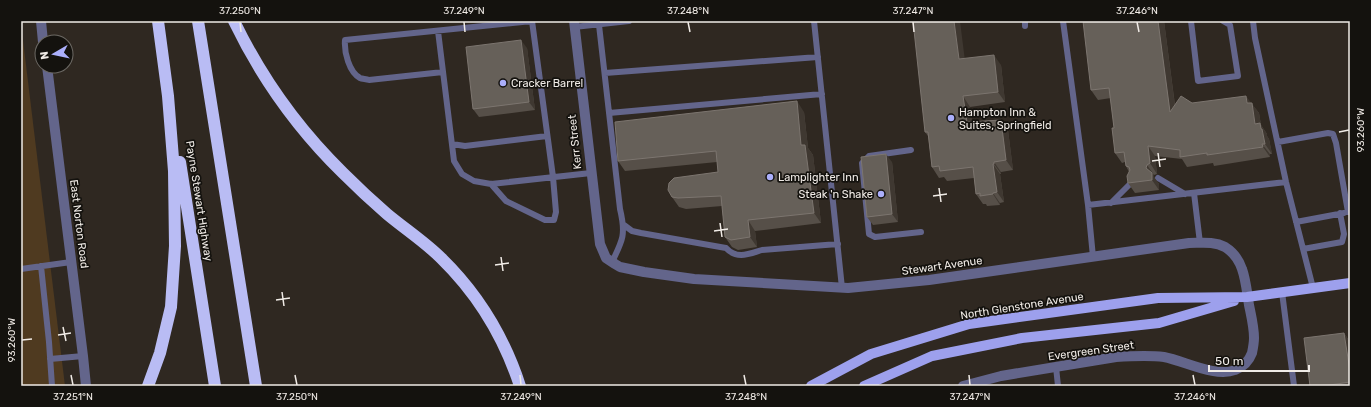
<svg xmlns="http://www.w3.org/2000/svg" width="1371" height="407" viewBox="0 0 1371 407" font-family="Rubik,sans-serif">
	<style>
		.grass { fill: #4f3a20 }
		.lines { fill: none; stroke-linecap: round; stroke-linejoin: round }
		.lane { stroke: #63658b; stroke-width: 6 }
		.street { stroke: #63658b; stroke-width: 10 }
		.primary { stroke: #9da0ed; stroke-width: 10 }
		.highway { stroke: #b9bcf4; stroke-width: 12 }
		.wall { fill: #564f48 }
		.shaded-wall { fill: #3f3831 }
		.building { fill: #666059; stroke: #7c756f }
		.ticks { fill: none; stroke: #f0ebe6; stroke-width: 1.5 }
		.poi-dot { fill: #abaffb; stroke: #14120e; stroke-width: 1.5 }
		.labels { text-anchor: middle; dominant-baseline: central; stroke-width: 3.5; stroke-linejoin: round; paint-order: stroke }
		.poi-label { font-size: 11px; fill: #f0ebe6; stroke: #14120e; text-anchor: start }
		.street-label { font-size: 11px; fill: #f0ebe6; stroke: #14120e }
		.neatline { fill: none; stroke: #f0ebe6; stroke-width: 1.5 }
		.ticks-label { font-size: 10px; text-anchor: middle; fill: #f0ebe6 }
	</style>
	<rect width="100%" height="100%" fill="#2f2821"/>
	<path class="grass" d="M21,24l44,362h-44z"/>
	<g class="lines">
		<path class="lane" d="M814,21l28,267
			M1025,21v5
			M1063,21l25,184
			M1191,21l7,60 40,-5 -8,-51 -7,-4
			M1253,21l2,17 31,144 27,106
			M599,25l21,184c6,25 3,31 -8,53
			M574,27l55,-6
			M438,31l16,130 8,13 12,7 17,3 100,-11
			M443,72l-74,8c-3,-1 -7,-1 -9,-2 -11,-6 -16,-26 -15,-38l187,-19
			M605,73l213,-16
			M609,113l213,-19
			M1278,142l50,-9 5,1 3,9 12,69
			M452,144l13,2 82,-10
			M911,150l-42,6 -7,7 7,71 6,3 46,-5
			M1158,178l27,16
			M491,184l15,17 39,19h9l2,-8 -3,-35 -21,-156
			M1194,193l6,50
			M1111,203l22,-22
			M1296,222l48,-9
			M624,225l8,6 9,2 85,15c11,12 23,6 36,2l76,-6
			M1303,249l39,-7 2,-8 -4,-21
			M1093,257l-5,-52 198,-23
			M41,266l8,76 3,44
			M21,269l50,-7
			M1282,292l12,94
			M50,359l33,-3
			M1056,367l2,19"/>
		<path class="street" d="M41,21l2,21
			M574,21l26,223 6,14 9,6 5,3 24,5 50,7 154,9 81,-8 260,-37c12,0 25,-2 36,4 8,5 14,13 17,22 4,11 5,24 7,36 2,10 5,22 5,33 0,5 -1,10 -2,15 -3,8 -9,14 -17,17 -19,8 -50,-9 -71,-13 -16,-2 -32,-1 -48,0l-115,19 -38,10
			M47,66l36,290 3,30"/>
		<path class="primary" d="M811,386l60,-32 98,-30 189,-26 89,-1 103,-14
			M864,386l68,-30 90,-18 137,-15 75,-22"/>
		<path class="highway" d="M198,21l58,365
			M234,21c27,56 64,108 109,152 14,14 29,28 44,41 18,15 38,28 54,44 37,36 63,79 79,128
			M180,162l35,224
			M148,386l12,-33 11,-46 4,-61 -1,-75 -6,-75 -10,-75"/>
	</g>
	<path class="wall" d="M1164,21l11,84 17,-2h59l8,10 2,12 6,9v2l2,3 3,15h-2v3l-56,9 -1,-3 -26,4 -5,-8 -27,-3 2,18 -3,1v2l5,7v6l-24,3 -7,-10 1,-11 -3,-6 -1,-4 -3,1 -7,-10 -1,-25 -3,-30 -13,2 -7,-10z
		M527,48l8,62 -56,7 -6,-8z
		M965,59l36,6 4,37 -35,5 2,15 29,-2 7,10 5,40 -12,2v2h-1l4,28 -4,1v2l-13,1 -1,-2h-3l-7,-10 -2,-16 -27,3 -3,-4 -5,1 -7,-11 -4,-31 -3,-4z
		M804,112l4,36 5,7 8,68 -66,8 2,16 -19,3 -6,-3 -7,-10 -3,-31 -36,3 -7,-2 -7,-10 46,-25 -1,-10 -92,9 -7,-10z
		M892,162l6,60 -25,3 -6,-8z
		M1344,333l6,9v44h-40z"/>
	<path class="shaded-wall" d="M954,21h6l6,48 -7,-10z
		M1158,21h6l13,101 -7,-10z
		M521,40l6,8 8,62 -6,-8z
		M994,55l7,10 4,37 -7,-10z
		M963,96l7,11 4,25 -7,-10z
		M1246,96l13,17 2,12 6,9v2l2,3 3,15 -7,-10 -10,-20 -8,-21z
		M797,101l7,11 4,36 5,7 8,68 -7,-10 -13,-68z
		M1001,120l7,10 5,40 -7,-10z
		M1262,144l8,10v3l-7,-10z
		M1148,146l7,10 2,18 -7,-11z
		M886,154l6,8 6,60 -6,-8z
		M994,162l7,10v2l-7,-10z
		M993,164l7,10 4,28 -7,-10z
		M1147,165l7,10v2l5,7v6l-7,-10 -6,-12z
		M993,193l7,10v2l-7,-11z
		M748,220l7,11 2,16 -7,-10z
		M1344,333l6,9v29z"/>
	<path class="building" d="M913,21h41l5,38 35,-4 4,37 -35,4 4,26 34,-2 5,40 -12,2v2h-1l4,28 -4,1v1l-13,2v-3l-4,1 -3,-27 -33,4 -1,-5 -7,1 -4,-35h-3z
		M1083,21h75l12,91 11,-16 11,7 54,-7 1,7h5l3,21 5,-1 1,6h1l3,15h-3l1,3 -56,8v-2l-27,4v-7l-32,-4 2,17 -3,2 -1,3 6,5v7l-24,3 -1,-7 3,-6 -1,-3 -3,-1 -2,-14 -9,1 -3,-25h2l-5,-40 -18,2z
		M521,40l8,62 -56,7 -7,-62z
		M797,101l4,44h4l9,68 -66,7 2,17 -19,3 -6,-3 -4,-41 -43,2 -6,-1 -4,-7 1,-7 5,-5 44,-6 -2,-21 -98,10 -3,-39z
		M886,154l6,60 -25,3 -6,-60z
		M1344,333l6,38v11l-27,4h-13l-6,-48z"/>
	<path class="ticks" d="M240,22l1,10M464,22l1,10M688,22l2,10M913,22l1,10M1137,22l2,10M1339,132l10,-2M1158,153l2,14M1152,161l14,-2M939,188l2,14M933,196l14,-2M720,223l2,14M714,231l14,-2M501,257l2,14M495,265l14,-2M282,292l2,14M276,300l14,-2M63,327l3,14M58,335l13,-2M22,340l10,-1M71,375l2,10M295,375l2,10M520,375l1,10M744,375l2,10M969,375l1,10M1193,375l2,10"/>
	<g class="poi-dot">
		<circle cx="503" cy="83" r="4"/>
		<circle cx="951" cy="118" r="4"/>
		<circle cx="770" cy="177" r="4"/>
		<circle cx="881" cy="194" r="4"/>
	</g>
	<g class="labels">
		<g class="poi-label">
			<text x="511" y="83">Cracker Barrel</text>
			<text x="959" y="112">Hampton Inn &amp;<tspan x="959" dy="13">Suites, Springfield</tspan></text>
			<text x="778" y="177">Lamplighter Inn</text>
			<text x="873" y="194" text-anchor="end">Steak 'n Shake</text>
		</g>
		<g class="street-label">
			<text transform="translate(575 142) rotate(-96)">Kerr Street</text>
			<text transform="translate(199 201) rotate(81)">Payne Stewart Highway</text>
			<text transform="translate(79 224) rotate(83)">East Norton Road</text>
			<text transform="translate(942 266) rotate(-8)">Stewart Avenue</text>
			<text transform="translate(1022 306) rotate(-9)">North Glenstone Avenue</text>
			<text transform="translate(1091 351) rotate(-8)">Evergreen Street</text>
		</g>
	</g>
	<rect width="1371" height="407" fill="none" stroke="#14120e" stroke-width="44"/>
	<g transform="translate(54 54) rotate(261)"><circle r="19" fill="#14120e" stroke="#6c6964"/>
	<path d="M0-3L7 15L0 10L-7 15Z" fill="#abaffb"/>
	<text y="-6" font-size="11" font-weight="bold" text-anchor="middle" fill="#f0ebe6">N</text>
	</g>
	<path d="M1209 365v6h100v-6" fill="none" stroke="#f0ebe6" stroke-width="2"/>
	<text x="1215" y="365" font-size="12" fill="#f0ebe6" stroke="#14120e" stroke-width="3" paint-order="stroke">50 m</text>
	<rect x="22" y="22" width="1327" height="363" class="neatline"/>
	<g class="ticks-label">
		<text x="240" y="14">37.250°N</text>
		<text x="464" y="14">37.249°N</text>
		<text x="688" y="14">37.248°N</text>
		<text x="913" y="14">37.247°N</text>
		<text x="1137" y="14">37.246°N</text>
		<text transform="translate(1360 130) rotate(-90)" y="4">93.260°W</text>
		<text transform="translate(11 340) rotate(-90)" y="4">93.260°W</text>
		<text x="73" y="400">37.251°N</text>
		<text x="297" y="400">37.250°N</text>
		<text x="521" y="400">37.249°N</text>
		<text x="746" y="400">37.248°N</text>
		<text x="970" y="400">37.247°N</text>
		<text x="1195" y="400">37.246°N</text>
	</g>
</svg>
